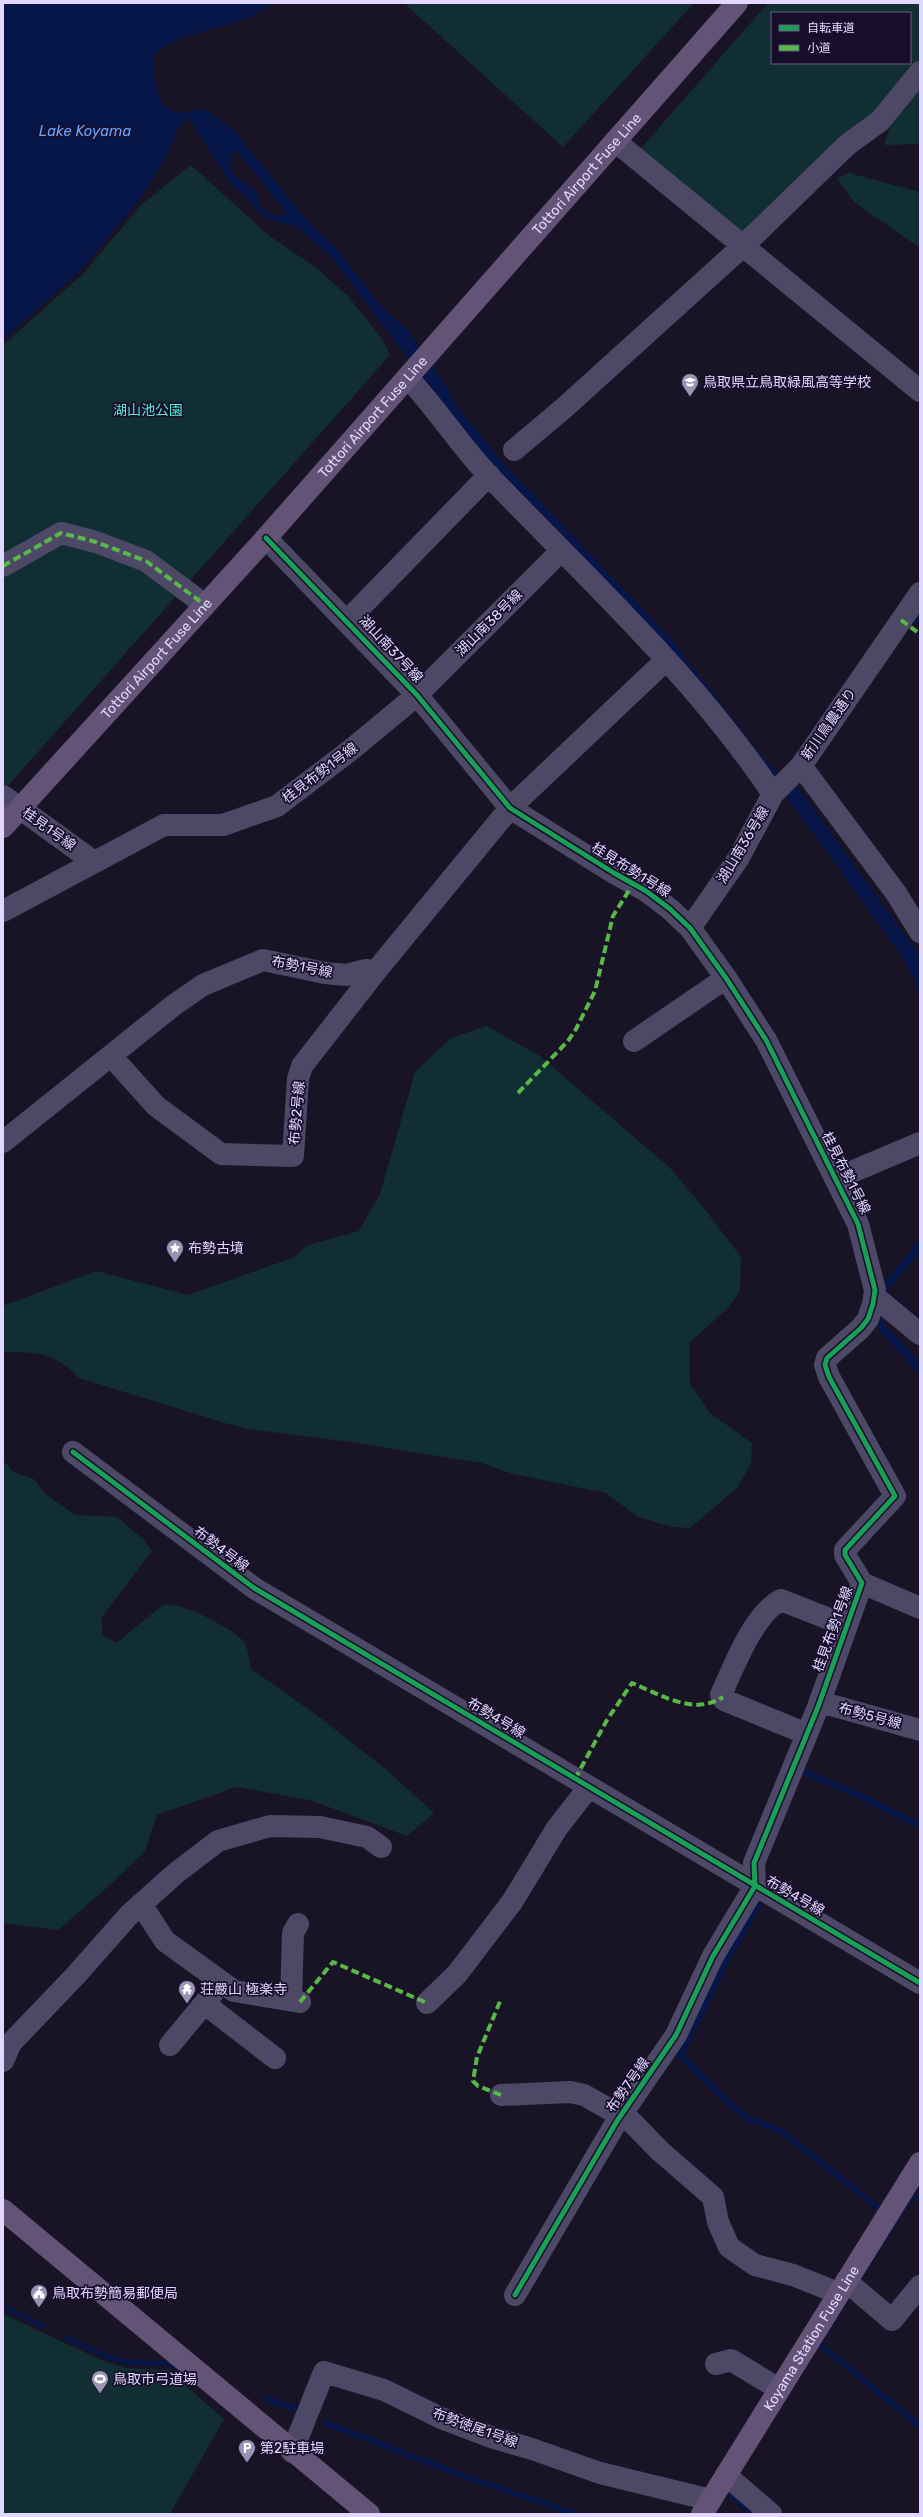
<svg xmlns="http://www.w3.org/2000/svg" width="923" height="2517" viewBox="0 0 923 2517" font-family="Rubik,'Noto Sans JP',sans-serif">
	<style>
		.green { fill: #112e33; fill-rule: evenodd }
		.water { fill: #071648; fill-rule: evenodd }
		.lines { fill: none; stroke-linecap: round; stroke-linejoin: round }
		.stream { stroke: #071648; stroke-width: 6 }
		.minor { stroke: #4d4866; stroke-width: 22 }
		.major { stroke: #635376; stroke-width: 22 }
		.quiet { stroke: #58b947; stroke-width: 4; stroke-dasharray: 8 4; stroke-linecap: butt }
		.cycleway-casing { stroke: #160e2b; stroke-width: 8 }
		.cycleway { stroke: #1a9f57; stroke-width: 5 }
		.labels { text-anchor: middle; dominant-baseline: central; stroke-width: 3.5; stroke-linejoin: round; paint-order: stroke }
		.street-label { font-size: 14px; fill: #e1d7ff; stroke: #160e2b }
		.poi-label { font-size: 14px; fill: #e1d7ff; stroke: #160e2b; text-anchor: start }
		.park-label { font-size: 14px; fill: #57ecd9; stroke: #160e2b }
		.water-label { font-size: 15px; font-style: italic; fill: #65a5ff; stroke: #160e2b }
	</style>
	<rect width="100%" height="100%" fill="#191425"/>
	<path class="green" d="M404,3h290l-131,144z
		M768,3h152v62l-28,35 -151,137 -103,-85zM772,13h138v50h-138z
		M920,81v63l-36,1 9,-27z
		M191,165l76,69 52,36 29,26 34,43 8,16 -385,434 -2,-2v-442l80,-71 59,-70z
		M849,173l71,19v56l-66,-46 -17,-24z
		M487,1026l53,30 130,112 33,39 38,50 -1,34 -13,18 -38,34 1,41 20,29 42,30 -1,21 -14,24 -47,40 -18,-1 -34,-10 -32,-24 -93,-19 -31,-11 -131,-21 -103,-13 -23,-6 -146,-45c-24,-26 -43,-26 -76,-26v-46l93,-35 92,24 107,-38 13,-12 51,-14 21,-37 35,-122 36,-34z
		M3,1460l10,12 21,7 10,14 31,22 42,2 27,23 8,11 -51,67 2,18 14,7c9,-7 41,-36 48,-38 15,-4 70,25 79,37 4,7 5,19 7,27l67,47 70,55 46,42 -27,23 -97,-36 -74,-13 -79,28 -12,36 -35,34 -52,45 -55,-7z
		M3,2314l98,46 25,8 42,2 56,49 -54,95h-167z"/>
	<path class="water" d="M3,3h272c-12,6 -24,14 -36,18 -28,11 -65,13 -86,35v17l3,15 6,15 6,6 12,4 18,-4 11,3 25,18 77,95 23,21 49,62 24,21 42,61 7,16 49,59 166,174 86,111 23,26 16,9 119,164 5,11v36l-6,-17 -13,-24 -114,-158 -286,-317 -170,-223 -33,-30 -25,-6 -14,-8 -13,-16 -15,-13 -41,-64h-5l-7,8 -10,25 -27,45 -60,72 -78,70zM237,151l48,60 -2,5c-6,1 -21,-5 -23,-12 -2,-5 -1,-8 -4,-13l-23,-16 -3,-11 2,-10z
		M920,1238v14l-33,39 33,28v9l-34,-21 -4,14 38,42v13l-46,-52 10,-41z
		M920,2173v13l-5,8 5,5v5l-7,-6 -91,145 98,79v8l-105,-86z
		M3,2304l43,21 -2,4 -41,-20z
		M64,2334l38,18 26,8 42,1 22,19 -3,3 -19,-17 -42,-1 -29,-9 -36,-17z"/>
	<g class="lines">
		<path class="stream" d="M915,621l5,-8
			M799,1773l1,-3 60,26 60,30
			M759,1904l-30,52 -46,94 -4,4 52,51 17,13 33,13 96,76
			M266,2399l31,10
			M326,2423l143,55 107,36
			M726,2491l28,23"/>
		<path class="minor" d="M615,141l305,250
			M408,378c29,31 52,67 81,98 98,102 205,200 284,318
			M514,450l50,-42 179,-162 104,-101 33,-24 40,-49
			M266,538l151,157 93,113 104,65 32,18 24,18 20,19 36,50 40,62 92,184 17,66 -2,14 -5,15 -7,9 -34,30 -2,7 4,12 66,119 -50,54v5l17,28 -44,124 -64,156 1,23 -42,70 -37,79 -59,86 -102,174
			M3,566l58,-33 35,9 50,19 59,44
			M920,593l-119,173 95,127 24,39
			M347,621l142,-146
			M3,796l91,66
			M3,911l161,-86h59l54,-19 75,-57 65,-54 144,-144
			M690,928l48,-69 35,-65 28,-28
			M634,1041l92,-63
			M111,1056l45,50 65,48 72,2 5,-77 4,-13 74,-95
			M3,1142l171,-137 29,-20 60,-25 62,13 21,2 20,-5 10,1 134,-163 156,-148
			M835,1179l85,-36
			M874,1296l46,38
			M73,1452l181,136 666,395
			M862,1583l58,25
			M820,1702l100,28
			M807,1734l-83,-34 -3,-5c12,-27 33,-82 60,-95l66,26
			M141,1904l24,37 69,50 66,11
			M291,2000l2,-67 5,-9
			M427,2003l30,-29 55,-72 45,-74 32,-41
			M205,2004l70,54
			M170,2045l43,-52
			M3,2061l8,-18 65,-68 53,-60 47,-42 42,-32 52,-15 50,1 47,10 14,10
			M501,2095l69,-3 14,3 37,21
			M623,2113l37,38 53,46 5,25 11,25 26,18 38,10 45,18
			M846,2281l46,39 28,-34
			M716,2364l15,-4 48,29
			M292,2452l32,-80 60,18 57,28 50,19 41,12 68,24 111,27
			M726,2475l45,39"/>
		<g class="major">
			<path id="s1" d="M3,827l263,-289 471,-535"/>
			<path d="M3,2210l366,304"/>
			<path id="s2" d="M702,2514l218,-351"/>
		</g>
		<path class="quiet" d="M3,566l58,-33 35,9 50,19 59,44
			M901,620l19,14
			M518,1093l50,-52 8,-12 19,-38 18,-75 20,-32
			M575,1779l32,-59 25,-37c29,12 62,33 91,14
			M300,2002l33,-40 94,41
			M501,2095l-23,-9 -5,-5 4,-24 24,-58"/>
		<defs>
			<path id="cycleway" d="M266,538l151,157 93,113 104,65 32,18 24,18 20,19 36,50 40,62 92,184 17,66 -2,14 -5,15 -7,9 -34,30 -2,7 4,12 66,119 -50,54v5l17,28 -44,124 -64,156 1,23 -42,70 -37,79 -59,86 -102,174
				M73,1452l181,136 666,395"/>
		</defs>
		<use href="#cycleway" class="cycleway-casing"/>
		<use href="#cycleway" class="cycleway"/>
	</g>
	<defs>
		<symbol id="school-pin" viewBox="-11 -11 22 30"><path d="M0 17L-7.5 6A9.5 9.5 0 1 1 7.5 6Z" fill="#9b93b3" stroke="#160e2b"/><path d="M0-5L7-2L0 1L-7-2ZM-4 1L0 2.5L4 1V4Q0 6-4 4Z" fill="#fff"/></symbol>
		<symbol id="sight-pin" viewBox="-11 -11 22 30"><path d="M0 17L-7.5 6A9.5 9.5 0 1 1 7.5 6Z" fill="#9b93b3" stroke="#160e2b"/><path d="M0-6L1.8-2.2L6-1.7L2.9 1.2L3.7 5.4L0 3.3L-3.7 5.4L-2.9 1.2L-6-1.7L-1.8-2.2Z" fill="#fff"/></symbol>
		<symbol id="temple-pin" viewBox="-11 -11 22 30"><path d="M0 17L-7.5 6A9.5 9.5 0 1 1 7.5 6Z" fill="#9b93b3" stroke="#160e2b"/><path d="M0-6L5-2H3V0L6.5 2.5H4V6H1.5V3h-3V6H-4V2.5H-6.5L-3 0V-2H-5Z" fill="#fff"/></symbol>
		<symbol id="civic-pin" viewBox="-11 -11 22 30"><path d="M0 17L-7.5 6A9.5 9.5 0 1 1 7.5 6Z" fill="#9b93b3" stroke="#160e2b"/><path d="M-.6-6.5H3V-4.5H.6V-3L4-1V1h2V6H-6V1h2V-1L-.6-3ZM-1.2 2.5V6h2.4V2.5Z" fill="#fff"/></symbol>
		<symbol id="stadium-pin" viewBox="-11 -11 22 30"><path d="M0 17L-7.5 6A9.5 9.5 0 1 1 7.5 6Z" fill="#9b93b3" stroke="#160e2b"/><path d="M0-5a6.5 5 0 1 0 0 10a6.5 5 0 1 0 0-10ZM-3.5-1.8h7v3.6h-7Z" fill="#fff"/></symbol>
		<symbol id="parking-pin" viewBox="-11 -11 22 30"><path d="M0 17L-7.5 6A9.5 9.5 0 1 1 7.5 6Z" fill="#9b93b3" stroke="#160e2b"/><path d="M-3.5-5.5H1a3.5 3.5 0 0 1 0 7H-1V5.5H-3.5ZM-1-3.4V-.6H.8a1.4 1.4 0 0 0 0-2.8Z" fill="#fff"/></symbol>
	</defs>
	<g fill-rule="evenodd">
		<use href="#school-pin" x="680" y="372" width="20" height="27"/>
		<use href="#sight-pin" x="165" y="1238" width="20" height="27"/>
		<use href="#temple-pin" x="177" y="1979" width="20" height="27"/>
		<use href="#civic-pin" x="29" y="2283" width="20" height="27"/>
		<use href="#stadium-pin" x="90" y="2369" width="20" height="27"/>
		<use href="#parking-pin" x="237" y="2438" width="20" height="27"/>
	</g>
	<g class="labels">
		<g class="street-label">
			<text stroke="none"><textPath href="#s1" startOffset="876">Tottori Airport Fuse Line</textPath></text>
			<text stroke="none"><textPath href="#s1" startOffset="552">Tottori Airport Fuse Line</textPath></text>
			<text transform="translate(489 623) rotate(-45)">湖山南38号線</text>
			<text transform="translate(391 649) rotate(47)">湖山南37号線</text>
			<text stroke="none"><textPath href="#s1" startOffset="228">Tottori Airport Fuse Line</textPath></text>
			<text transform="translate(829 724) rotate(-55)">新川鳥農通り</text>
			<text transform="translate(320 773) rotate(-37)">桂見布勢1号線</text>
			<text transform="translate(49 829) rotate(36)">桂見1号線</text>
			<text transform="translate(743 845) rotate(-59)">湖山南36号線</text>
			<text transform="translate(631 870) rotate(32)">桂見布勢1号線</text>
			<text transform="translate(302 967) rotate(11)">布勢1号線</text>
			<text transform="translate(297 1113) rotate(-85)">布勢2号線</text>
			<text transform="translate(846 1173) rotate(63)">桂見布勢1号線</text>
			<text transform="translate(221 1549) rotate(37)">布勢4号線</text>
			<text transform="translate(833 1629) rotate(-70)">桂見布勢1号線</text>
			<text transform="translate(870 1716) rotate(15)">布勢5号線</text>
			<text transform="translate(496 1718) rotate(31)">布勢4号線</text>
			<text transform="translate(795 1896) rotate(30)">布勢4号線</text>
			<text transform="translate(628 2085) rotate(-55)">布勢7号線</text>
			<text stroke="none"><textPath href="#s2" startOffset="207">Koyama Station Fuse Line</textPath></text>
			<text transform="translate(475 2428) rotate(20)">布勢徳尾1号線</text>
		</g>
		<g class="poi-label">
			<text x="703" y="382">鳥取県立鳥取緑風高等学校</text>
			<text x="188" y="1248">布勢古墳</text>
			<text x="200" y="1989">荘嚴山 極楽寺</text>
			<text x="52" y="2293">鳥取布勢簡易郵便局</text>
			<text x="113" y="2379">鳥取市弓道場</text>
			<text x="260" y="2448">第2駐車場</text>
		</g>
		<g class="park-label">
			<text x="148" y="410">湖山池公園</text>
		</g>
		<g class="water-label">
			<text x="85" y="131">Lake Koyama</text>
		</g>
	</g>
	<rect width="923" height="2517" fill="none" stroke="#e1d7ff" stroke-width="8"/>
	<rect x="771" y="12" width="140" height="52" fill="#160e2b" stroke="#675e80"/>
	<rect x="779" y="25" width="20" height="6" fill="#1a9f57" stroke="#675e80"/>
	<text x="807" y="32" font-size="12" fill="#e1d7ff">自転車道</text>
	<rect x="779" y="45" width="20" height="6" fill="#58b947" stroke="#675e80"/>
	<text x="807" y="52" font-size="12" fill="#e1d7ff">小道</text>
</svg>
